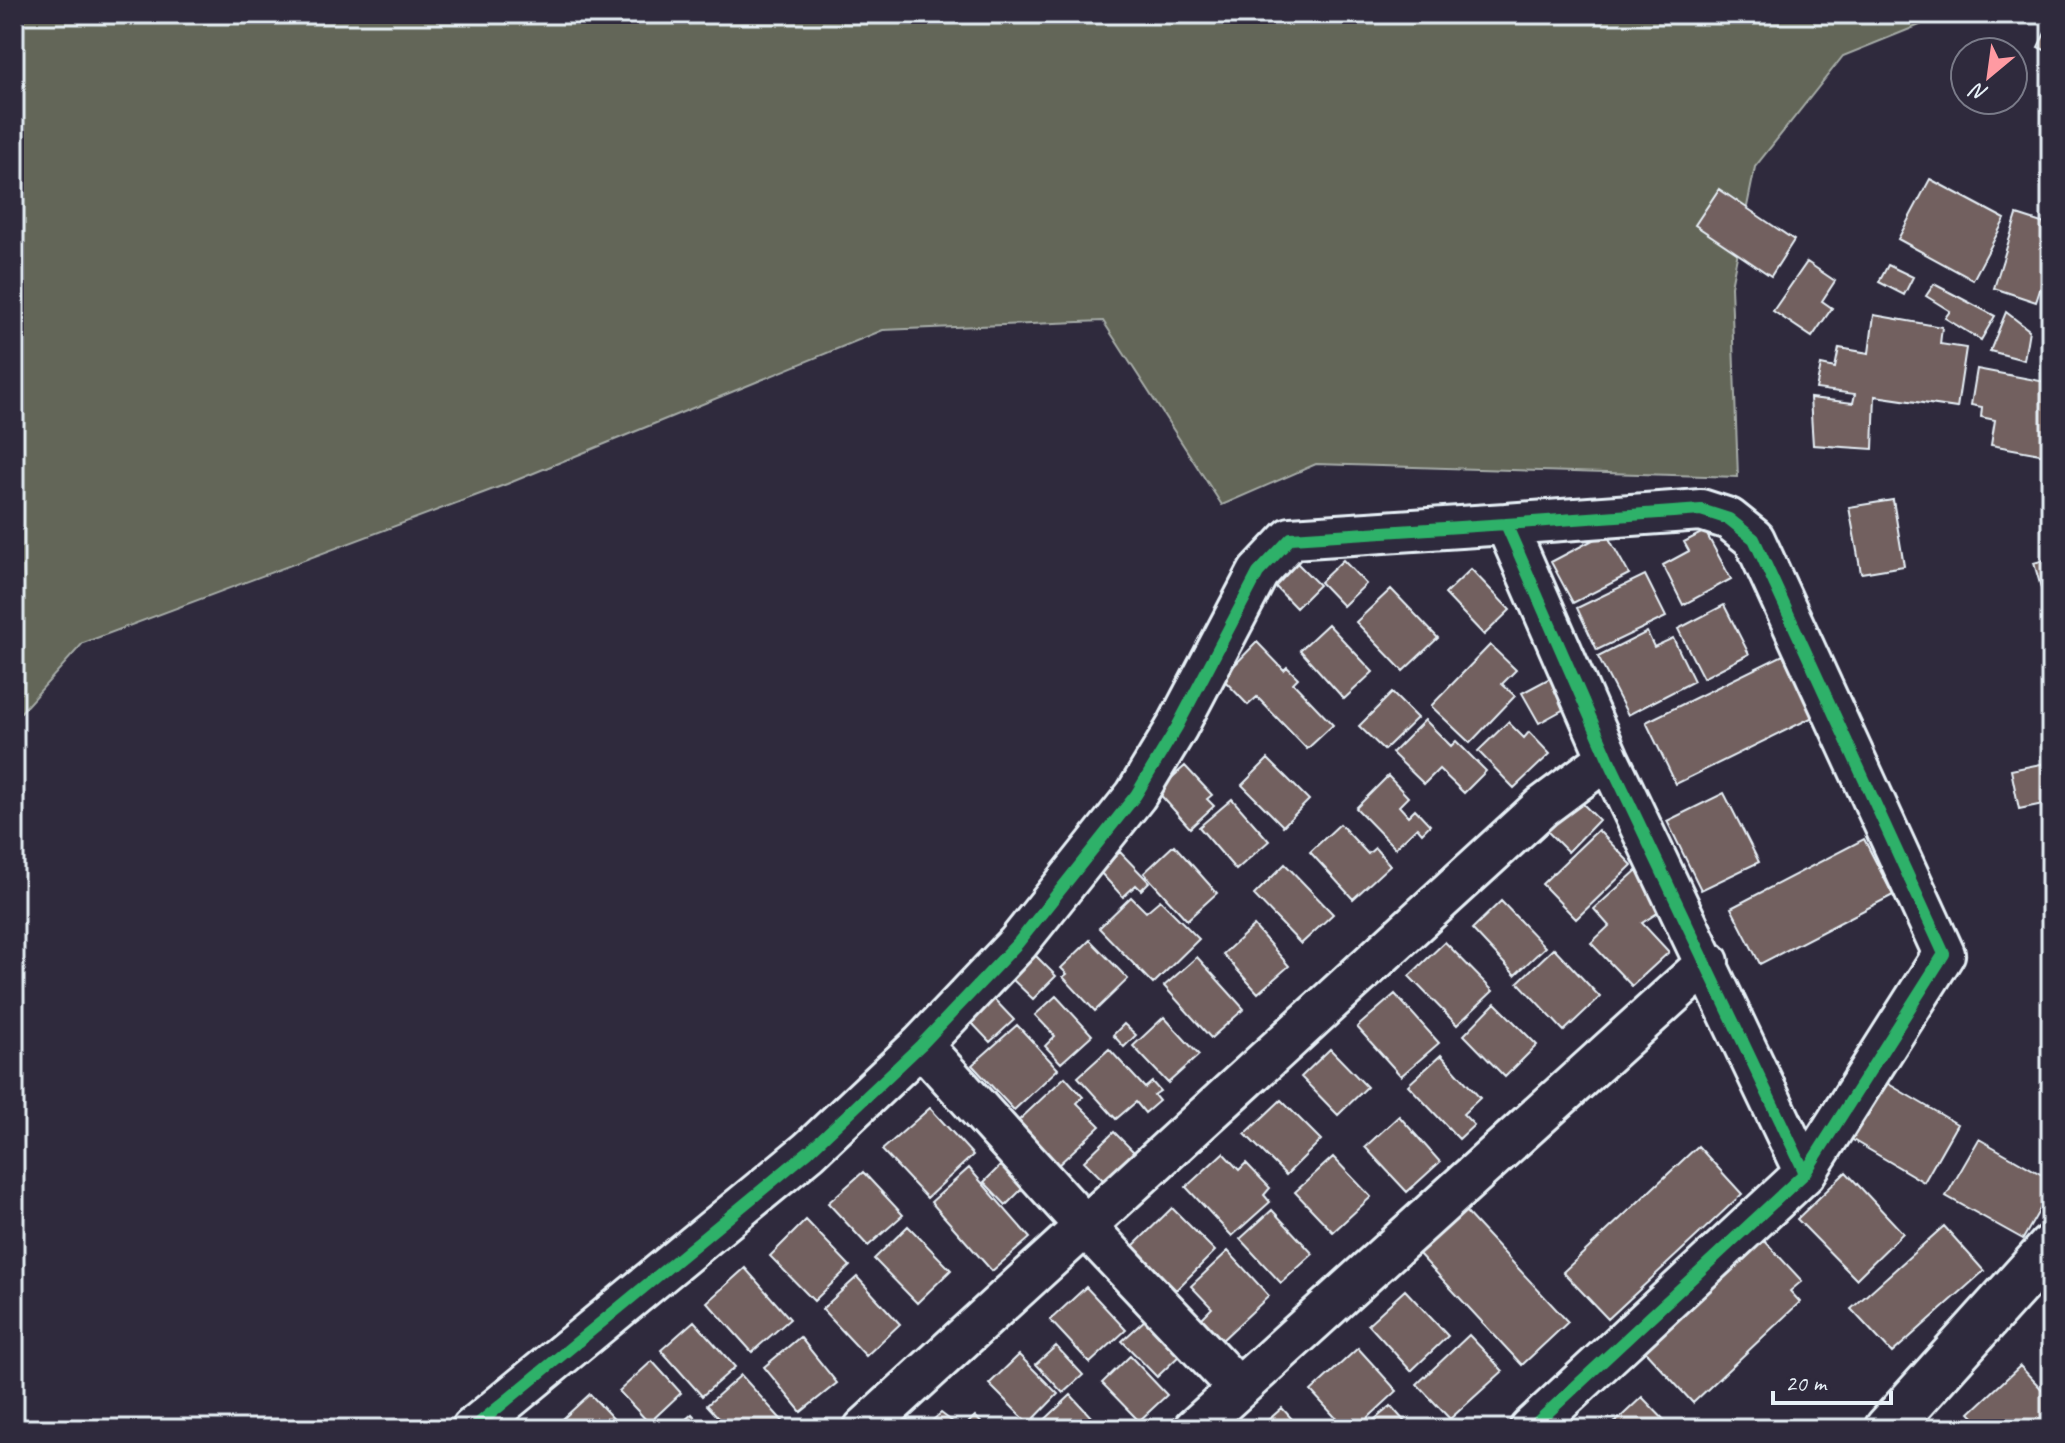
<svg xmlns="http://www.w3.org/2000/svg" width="2065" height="1443" viewBox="0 0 2065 1443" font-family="Caveat,sans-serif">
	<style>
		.green { fill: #646658; stroke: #a6aca8; stroke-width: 2 }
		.building { fill: #72605f; stroke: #e8f1f8; stroke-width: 2 }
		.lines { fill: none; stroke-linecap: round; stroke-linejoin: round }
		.street-casing { stroke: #e8f1f8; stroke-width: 46 }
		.secondary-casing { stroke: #e8f1f8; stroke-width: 50 }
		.street { stroke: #2f2a3d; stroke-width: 40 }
		.secondary { stroke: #2f2a3d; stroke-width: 44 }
		.cycleway-casing { stroke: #2f2a3d; stroke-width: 17 }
		.cycleway { stroke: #2db169; stroke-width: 12 }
	</style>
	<rect width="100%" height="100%" fill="#2f2a3d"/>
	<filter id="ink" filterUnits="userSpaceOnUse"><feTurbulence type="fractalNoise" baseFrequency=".0125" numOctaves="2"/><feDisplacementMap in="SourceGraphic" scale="16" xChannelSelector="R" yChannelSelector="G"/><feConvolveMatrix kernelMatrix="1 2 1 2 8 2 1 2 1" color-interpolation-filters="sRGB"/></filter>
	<g filter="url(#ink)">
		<path class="green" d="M14,14h1933l-104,42 -88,111 -24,119 7,191 -422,-13 -94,41 -119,-184 -220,9 -376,154 -424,159 -69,77z"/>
		<path class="building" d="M2051,21v32l-13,-6z
			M1930,179l75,40 -32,61 -75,-41z
			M1719,189l75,51 -23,36 -76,-51z
			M2017,215l34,11v58l-8,-3 -7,21 -42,-14z
			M1807,262l28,19 -13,20 10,7 -20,29 -39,-26z
			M1888,265l25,12 -9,18 -25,-13z
			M1934,284l61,32 -14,24 -36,-22 5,-7 -24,-15z
			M2006,312l23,18 -5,30 -34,-9z
			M1874,315l68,12 -2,17 26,4 -9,60 -82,-12 -2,53 -60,-4 -3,-47 43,5 2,-9 -39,-5 5,-24 14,3 4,-20 30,5z
			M1977,369l74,14v73l-60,-11 4,-25 -14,-3 1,-10 -11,-2z
			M1893,500l11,66 -43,7 -12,-66z
			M1705,531l26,48 -48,26 -20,-40 26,-14 -5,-9z
			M1606,533l23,41 -56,29 -22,-41z
			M2051,558v38l-7,2 -10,-35z
			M1343,560l23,24 -23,22 -23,-24z
			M1295,561l24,24 -23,23 -24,-25z
			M1471,569l39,41 -26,25 -39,-41z
			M1645,575l21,42 -69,33 -20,-42z
			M1391,589l47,49 -35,33 -47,-49z
			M1724,605l25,49 -46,24 -25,-49z
			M1328,624l45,48 -29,27 -44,-49z
			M1647,632l7,15 19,-9 21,43 -66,34 -30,-58z
			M1257,642l27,28 3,-3 11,11 -5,5 40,42 -26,24 -50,-52 -9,8 -26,-27z
			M1490,645l26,25 -14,14 13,12 -45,47 -39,-37z
			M1783,655l30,62 -137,67 -30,-62z
			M1550,678l16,30 -27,15 -17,-30z
			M1392,693l25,25 -33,32 -25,-24z
			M1425,720l26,26 5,-5 30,30 -22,22 -25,-24 -15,15 -32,-31z
			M1508,722l16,16 5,-6 21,22 -36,34 -36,-37z
			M1268,759l41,41 -26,26 -41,-41z
			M2051,762v67l-3,1 -5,-26 -24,5 -8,-39z
			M1185,766l27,29 -5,4 7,7 -24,22 -33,-37z
			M1388,776l20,21 -9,9 9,10 7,-7 15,16 -8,8 -5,-6 -22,21 -39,-40z
			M1724,793l35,69 -58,28 -34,-69z
			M1232,799l37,42 -33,29 -37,-43z
			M1578,799l21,21 -31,32 -21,-21z
			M1340,824l28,30 7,-6 15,17 -37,34 -43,-47z
			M1598,830l34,35 -56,54 -34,-35z
			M1864,839l29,56 -133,69 -29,-56z
			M1174,845l43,48 -30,27 -43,-47z
			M1120,852l29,30 -8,8 -5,-5 -13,12 -24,-26z
			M1285,864l48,50 -32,30 -47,-49z
			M1637,870l25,40 -20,13 27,29 -37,34 -41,-43 18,-17 -15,-17z
			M1131,897l15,15 14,-12 39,39 -46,45 -54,-56z
			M1501,901l44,46 -30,28 -43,-46z
			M1254,926l35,40 -31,27 -35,-39z
			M1090,940l38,39 -33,32 -32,-34 4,-3 -6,-6z
			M1445,942l48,49 -36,34 -48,-49z
			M1554,948l46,49 -36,34 -46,-49z
			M1033,953l23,23 -23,23 -23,-22z
			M1197,957l47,52 -33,29 -47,-52z
			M1395,994l44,49 -38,33 -44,-49z
			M1056,996l36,39 -31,28 -16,-17 10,-10 -20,-21z
			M994,999l20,21 -24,22 -20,-21z
			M1495,1003l42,42 -32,32 -41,-42z
			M1164,1017l35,38 -31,28 -35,-37z
			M1124,1024l12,11 -12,12 -11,-12z
			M1017,1025l41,44 -44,41 -42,-45z
			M1109,1049l36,39 7,-6 8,9 -6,4 5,6 -14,12 -9,-11 -20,17 -38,-42z
			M1330,1049l37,38 -29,28 -37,-38z
			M1441,1055l39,43 -17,16 11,11 -15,14 -51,-54z
			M1065,1077l18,20 -6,6 23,23 -43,40 -40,-44z
			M1885,1082l72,42 -33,58 -73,-43z
			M1281,1100l40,40 -35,35 -41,-41z
			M930,1108l43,47 -46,43 -45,-48z
			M1399,1116l41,46 -33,30 -42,-45z
			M1114,1132l22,22 -30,29 -22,-22z
			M1979,1139l72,41v10l-28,49 -77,-43z
			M1698,1146l44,48 -134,125 -45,-47z
			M1223,1153l16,17 7,-7 24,25 -6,7 6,7 -38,34 -46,-49z
			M1333,1157l38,40 -38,35 -38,-40z
			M1003,1163l22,23 -19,19 -22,-23z
			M969,1168l61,70 -38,33 -61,-69z
			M863,1172l40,43 -35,31 -40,-43z
			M1846,1172l57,61 -47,46 -59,-60z
			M1172,1208l43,43 -39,39 -43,-44z
			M1272,1210l41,44 -32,29 -41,-44z
			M1465,1211l103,111 -46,43 -104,-112z
			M806,1220l44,46 -36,35 -44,-45z
			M908,1226l43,44 -34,33 -43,-44z
			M1944,1226l40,45 -92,82 -41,-44z
			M1763,1239l39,42 -12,10 10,11 -107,101 -49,-53z
			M1228,1251l41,45 -48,45 -20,-22 11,-11 -21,-22z
			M745,1268l45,51 -38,33 -45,-50z
			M857,1277l43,47 -34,32 -44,-47z
			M1086,1287l40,43 -36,33 -40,-43z
			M1405,1290l43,46 -37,35 -43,-47z
			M1147,1318l34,36 -24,23 -35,-36z
			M694,1321l41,46 -33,29 -41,-46z
			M1469,1335l34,36 -53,48 -33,-35z
			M800,1337l37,46 -36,29 -37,-45z
			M1056,1346l27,29 -20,18 -27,-29z
			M1358,1348l39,43 -41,38h-10l-35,-38z
			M1019,1355l39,39 -29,30 -40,-40z
			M1130,1356l37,39 -28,26 -37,-38z
			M652,1361l29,32 -32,30 -30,-32z
			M2020,1366l31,33v30h-65l-16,-16z
			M741,1375l47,52 -2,2h-57l-22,-24z
			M590,1394l33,35h-68l-2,-1z
			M1071,1395l31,34h-67z
			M1642,1397l31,32h-65z
			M1391,1406l20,23h-48z
			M1282,1408l19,21h-43z
			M941,1413l21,16 13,-13 12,13h-64z
			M692,1414l14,15h-31z"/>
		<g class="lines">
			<defs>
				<path id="street" d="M921,1045l164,181 152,161
					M472,1429l337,-278 112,-106 97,-102 118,-148 41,-68 81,-154 33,-35 215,-14
					M864,1429l678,-622 66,-49
					M1194,1429l514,-467
					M1530,1429l275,-256 139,-219 -190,-415 -25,-20 -28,-9 -195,14 102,234 197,415"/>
				<path id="secondary" d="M1887,1429l164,-182"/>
			</defs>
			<use href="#street" class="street-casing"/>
			<use href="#secondary" class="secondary-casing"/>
			<use href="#street" class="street"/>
			<use href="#secondary" class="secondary"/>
			<defs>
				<path id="cycleway" d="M472,1429l337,-278 112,-106 97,-102 118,-148 41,-68 81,-154 33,-35 215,-14
					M1530,1429l275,-256 139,-219 -190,-415 -25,-20 -28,-9 -195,14 102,234 197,415"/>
			</defs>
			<use href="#cycleway" class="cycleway-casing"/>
			<use href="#cycleway" class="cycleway"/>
		</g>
	</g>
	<rect width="2065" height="1443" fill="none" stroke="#2f2a3d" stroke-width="48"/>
	<rect x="24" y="24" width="2017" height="1395" fill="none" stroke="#e8f1f8" stroke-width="3" filter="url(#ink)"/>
	<g transform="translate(1989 76) rotate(209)"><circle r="38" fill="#2f2a3d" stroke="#797a88" stroke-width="2"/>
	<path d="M0-6L14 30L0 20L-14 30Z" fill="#ff9aa2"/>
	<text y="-12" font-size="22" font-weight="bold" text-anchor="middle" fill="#e8f1f8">N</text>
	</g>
	<path d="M1773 1391v12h118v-12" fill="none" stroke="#e8f1f8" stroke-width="4"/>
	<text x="1785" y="1391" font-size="24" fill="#e8f1f8" stroke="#2f2a3d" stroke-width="6" paint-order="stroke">20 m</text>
</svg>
